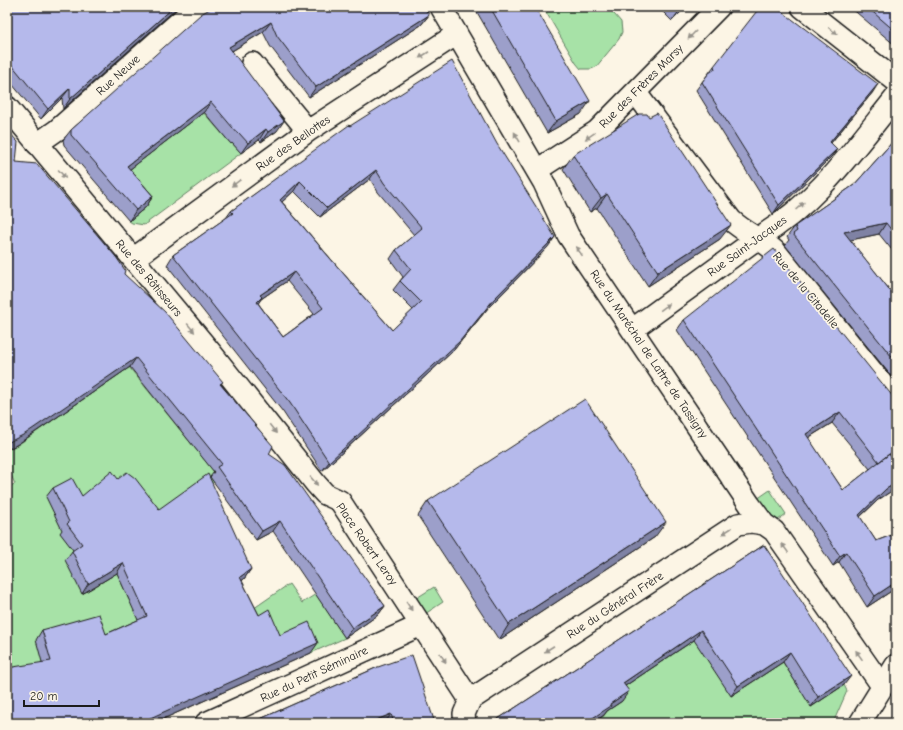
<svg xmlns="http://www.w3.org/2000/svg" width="903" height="730" viewBox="0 0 903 730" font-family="'Comic Neue',sans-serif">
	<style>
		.green { fill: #a7e2a7; stroke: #627f62 }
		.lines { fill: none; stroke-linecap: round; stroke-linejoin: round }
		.street-casing { stroke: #1c1c1c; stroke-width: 24 }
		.street { stroke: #fcf5e5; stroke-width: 21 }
		.wall { fill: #9c9fca; stroke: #1c1c1c; fill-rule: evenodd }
		.shaded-wall { fill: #7f82a4; stroke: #1c1c1c }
		.building { fill: #b5b9eb; stroke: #1c1c1c; fill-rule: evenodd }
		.oneway { fill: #97938b }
		.labels { text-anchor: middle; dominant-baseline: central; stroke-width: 3.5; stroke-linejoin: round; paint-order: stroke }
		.street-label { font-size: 12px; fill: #1c1c1c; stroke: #fcf5e5 }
	</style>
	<rect width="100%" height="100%" fill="#fcf5e5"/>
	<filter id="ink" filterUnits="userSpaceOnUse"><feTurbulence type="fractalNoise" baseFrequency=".025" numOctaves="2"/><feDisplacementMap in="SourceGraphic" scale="8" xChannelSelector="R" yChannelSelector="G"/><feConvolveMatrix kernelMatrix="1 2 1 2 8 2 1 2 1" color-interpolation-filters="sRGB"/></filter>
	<g filter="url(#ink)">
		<path class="green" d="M543,7h65l13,15 1,10 -3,7 -23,28 -5,2h-10l-5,-6z
			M203,112l28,32 1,-1 9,10 -97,72 -12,-2 -3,-2 17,-14 -26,-30z
			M129,367l91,112 -9,5 -37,32h-97l40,57 11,25 15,26 -89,81 -47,-28v-190l8,-3 -8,-18v-16l12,-6z
			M770,490l16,24 -8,6 -6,-2 -15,-19z
			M289,584l13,19 14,-9 29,44 -34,15 -9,-21 -28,12 -27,-31z
			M434,587l9,15 -18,12 -10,-15z
			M694,640l77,4 40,62 33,-21 3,6 -14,32h-241l12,-7 11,-24z"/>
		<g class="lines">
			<defs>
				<path id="street" d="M441,7l103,176 24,52 182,270 14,19 10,7 108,155
					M802,7l94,74
					M252,63l56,68
					M636,93l95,127c14,13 31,19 45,32l120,149
					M7,107l206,248 103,129 9,10 15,7 130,199
					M37,144l20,-14 130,-115 13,-8
					M537,170l60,-39 122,-124
					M133,259l175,-128 149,-97
					M633,329l125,-91c59,-35 96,-89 138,-141
					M206,723l215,-98
					M465,723l-1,-9 6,-14 268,-176 13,-2 13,2
					M860,723l36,-58"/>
			</defs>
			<use href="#street" class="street-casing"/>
			<use href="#street" class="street"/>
		</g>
		<path class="wall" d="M7,7h171l-115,102 -1,-11 -21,21 -34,-41z
			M212,7h212l5,8 -8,10 -112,72 -39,-51 -7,-14 -31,19 45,80 -16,11 -2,-2 -18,13 -9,-10 -1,1 -27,-32 -74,57 23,27 -7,11 -17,14 -65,-76 -1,-5 8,-10 141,-122z
			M474,7h61l46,107 -34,19z
			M658,7h28l-14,14z
			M850,7h46v39z
			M714,66l159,26 -42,51 6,6 -6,8 -58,57 -77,-124z
			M350,126l198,121 -60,61 -35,43 -131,120 -39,-59 -116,-147 6,-10 53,-37 5,-7zM370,179l8,13 36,43 -18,15 -6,9 13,18 -10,13 20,20 -21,20 -110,-128 12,-11 26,26zM287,281l27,33 -31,23 -25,-34 3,-4z
			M7,130l9,32 108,112 97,110 48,70 116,152 -7,9 -33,23 -72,-107 -17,9 -46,-63 4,-5 -84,-105 -112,77 -11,6z
			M896,138v117l-17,-21 -29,6 46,58v84l-111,-137 4,-5 -2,-3 8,-11 59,-41z
			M573,155l147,84 -72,47 -51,-78 -7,4 -27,-43z
			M684,320l210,78 2,2v54l-5,3 5,7v24l-18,12 -18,17 16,24 16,-6 4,-2v55l-29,19 -28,-45 -6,4 -156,-236zM832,423l38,46 -27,21 -35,-52z
			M118,479l41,30 92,60 -7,10 -2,2 17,34 21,20 31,18 -157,70h-147l35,-61 -6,-22 6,-10 64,4 32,-14 -21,-47 -35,21 -17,-34 8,-10 -13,-17 2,-3 -16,-33 7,-9 29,8z
			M428,501l227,36 -156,103 -81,-124z
			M764,545l80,140 -33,22 -28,-45 -52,34 -37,-56 -69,46 -3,15 -15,10 -3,4 -11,8h-98l3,-4z
			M378,667l57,56h-184z"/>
		<path class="shaded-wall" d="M174,7h4l-115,102 7,-10z
			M682,7h4l-14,14z
			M429,15l-8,10 -112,72 7,-10z
			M271,22l-8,10 -41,25 7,-10z
			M878,84l-5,8 -48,58 5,-8z
			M70,88l-8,10 -21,21 7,-10z
			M590,101l-9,13 -34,19 9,-12z
			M211,102l-7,10 -84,65 7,-11z
			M284,121l-7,10 -16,11 7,-10z
			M266,129l-7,11 -18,13 7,-10z
			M837,149l-6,8 -58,57 6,-9z
			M376,170l-6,9 -50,38 7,-9z
			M300,181l-6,10 -21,19 7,-10z
			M607,194l-10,14 -7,4 11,-14z
			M153,196l-7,11 -17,14 7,-11z
			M886,223l-7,11 -42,9 7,-11z
			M731,225l-11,14 -72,47 10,-14z
			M555,237l-7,10 -60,61 -35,43 -131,120 7,-9 165,-163z
			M294,272l-7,9 -26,18 -5,8 -6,4 10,-16z
			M136,358l-6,9 -112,77 -11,6v-7z
			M840,412l-8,11 -34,21 8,-10z
			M896,449v5l-24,18 7,-10z
			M896,483v5l-18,12 -27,25 8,-10 27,-26z
			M280,521l-7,10 -17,9 6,-9z
			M666,522l-11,15 -156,103 10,-16z
			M846,552l-7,10 -6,4 7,-10z
			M123,563l-6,10 -35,21 6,-10z
			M251,569l-7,10 -11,8 7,-10z
			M896,582v6l-29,19 8,-11z
			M385,606l-7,9 -33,23 7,-10z
			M701,630l-7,10 -78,52 7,-9z
			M318,643l-7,10 -157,70h-147v-1z
			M790,652l-7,10 -52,34 7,-10z
			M851,676l-7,9 -33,22 7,-10z
			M629,691l-7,10 -15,10 -3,4 -11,8h-8l25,-19z
			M391,714l-6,9h-16z"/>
		<path class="building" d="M7,7h167l-104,92v-11l-22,21 -41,-50z
			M213,7h211l5,8 -113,72 -39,-51 -6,-14 -42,25 55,74 -16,11 -2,-3 -18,14 -9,-10 -1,1 -27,-32 -84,64 26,30 -17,14 -65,-75v-5l130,-116z
			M490,7h45l55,94 -34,20z
			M760,7h16l102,77 -48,58 7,7 -58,56 -77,-123 7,-9 6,-4 -1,-3z
			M867,7h29v25z
			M452,61l45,83 58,93 -61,62 -34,42 -131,121 -39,-59 -117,-148 60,-42 -2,-2 118,-86 1,1zM376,170l8,13 38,45 -26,22 15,19 -11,12 21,21 -29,28 -112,-130 20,-19 27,27zM294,272l29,36 -40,29 -26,-35 5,-5 -2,-2z
			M657,113l74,112 -73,47 -51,-78 -6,4 -28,-43 66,-41h8l2,3z
			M7,130l11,12 -2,20 21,2 79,93 9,13 -1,4 41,38 58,70 -3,2 53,62 -4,8 16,11 100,141 -33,22 -72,-107 -18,10 -45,-64 5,-3 -86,-106 -111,76 -18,9z
			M896,138v98l-10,-13 -42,9 52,66v64l-103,-128 4,-3 -2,-5 59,-41z
			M774,249l120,149 2,2v49l-17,13 -39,-50 -34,22 37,56 46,-36 7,10v19l-10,6 -27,26 17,26 16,-6 4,-2v49l-21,14 -29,-44 -6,4 -156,-236z
			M585,399l81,123 -157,102 -81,-123z
			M112,471l6,8 9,-7 8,6 24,31 49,-35 43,95 -11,8 19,38 10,-6 11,26 29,-13 9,21 -170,76 -57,3 -58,-1 -26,1v-54l44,-7 -9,-31 57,-16 7,20 41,-18 -24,-53 -35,21 -16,-33 10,-7 -15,-20 2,-2 -16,-34 19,-10 10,18z
			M764,545l87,131 -33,21 -28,-45 -52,34 -37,-56 -78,53 6,8 -19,13 1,2 -26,17h-84l-3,-4z
			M412,655l23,68h-41l-3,-9 -22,9h-118l127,-56z
			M793,721l3,2h-5z"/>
		<defs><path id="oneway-solid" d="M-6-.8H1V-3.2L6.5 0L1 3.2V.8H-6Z"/></defs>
		<g class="oneway">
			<use href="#oneway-solid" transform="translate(833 31) rotate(38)"/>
			<use href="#oneway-solid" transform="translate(692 35) rotate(134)"/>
			<use href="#oneway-solid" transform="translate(424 55) rotate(147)"/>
			<use href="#oneway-solid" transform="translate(590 136) rotate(146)"/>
			<use href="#oneway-solid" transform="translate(517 137) rotate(-120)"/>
			<use href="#oneway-solid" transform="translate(62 174) rotate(50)"/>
			<use href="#oneway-solid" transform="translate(236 183) rotate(144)"/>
			<use href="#oneway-solid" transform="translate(800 206) rotate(-42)"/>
			<use href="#oneway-solid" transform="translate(579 251) rotate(-125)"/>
			<use href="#oneway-solid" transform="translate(665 307) rotate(-36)"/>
			<use href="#oneway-solid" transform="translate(191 328) rotate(50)"/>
			<use href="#oneway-solid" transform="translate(273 429) rotate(51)"/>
			<use href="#oneway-solid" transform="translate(314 481) rotate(50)"/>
			<use href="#oneway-solid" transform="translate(727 531) rotate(147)"/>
			<use href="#oneway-solid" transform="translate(785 548) rotate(-125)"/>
			<use href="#oneway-solid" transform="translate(409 606) rotate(57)"/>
			<use href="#oneway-solid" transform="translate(549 649) rotate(147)"/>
			<use href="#oneway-solid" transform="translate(859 655) rotate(-125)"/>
			<use href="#oneway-solid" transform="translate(443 658) rotate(57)"/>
		</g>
	</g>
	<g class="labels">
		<g class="street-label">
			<text transform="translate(118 75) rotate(-42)">Rue Neuve</text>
			<text transform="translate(641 86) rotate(-45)">Rue des Frères Marsy</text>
			<text transform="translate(293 143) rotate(-35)">Rue des Bellottes</text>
			<text transform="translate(747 246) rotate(-36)">Rue Saint-Jacques</text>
			<text transform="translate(149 278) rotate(50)">Rue des Rôtisseurs</text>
			<text transform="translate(806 290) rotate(50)">Rue de la Citadelle</text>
			<text transform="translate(649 354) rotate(56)">Rue du Maréchal de Lattre de Tassigny</text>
			<text transform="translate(367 544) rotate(55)">Place Robert Leroy</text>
			<text transform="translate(615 605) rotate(-33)">Rue du Général Frère</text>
			<text transform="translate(314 674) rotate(-25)">Rue du Petit Séminaire</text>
		</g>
	</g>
	<rect width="903" height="730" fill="none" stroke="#fcf5e5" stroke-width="24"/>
	<rect x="12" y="12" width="879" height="706" fill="none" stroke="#1c1c1c" stroke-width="1.5" filter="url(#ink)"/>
	<path d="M24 700v6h75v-6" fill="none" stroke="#1c1c1c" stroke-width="2"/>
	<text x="30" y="700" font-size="12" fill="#1c1c1c" stroke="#fcf5e5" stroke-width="3" paint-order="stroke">20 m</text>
</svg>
